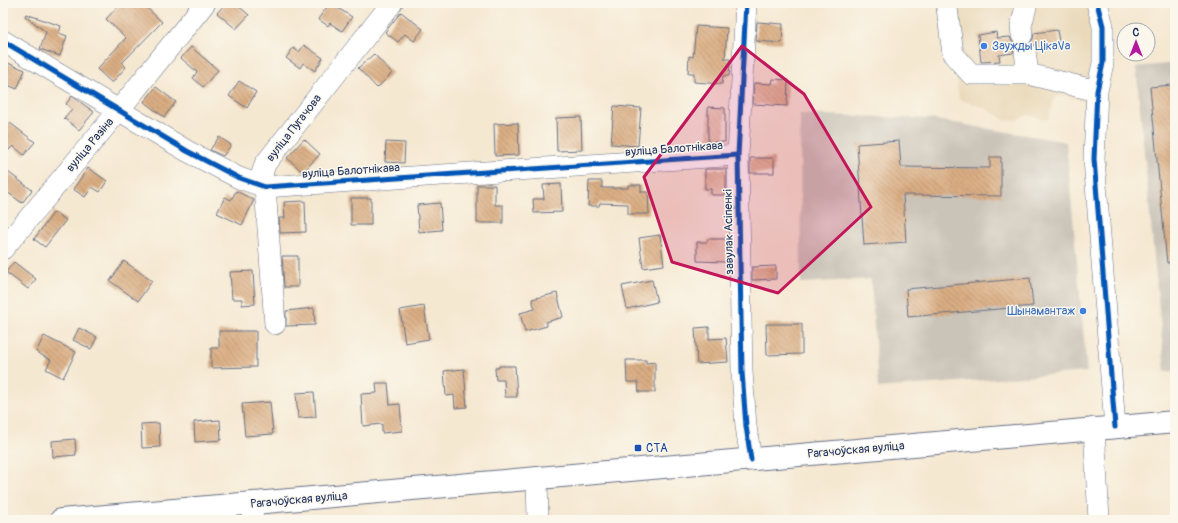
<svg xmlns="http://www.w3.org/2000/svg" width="1178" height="523" viewBox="0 0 1178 523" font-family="Pangolin,sans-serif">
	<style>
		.built { fill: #ead9ba }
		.industrial { fill: #cac3b8 }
		.building { fill: url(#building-back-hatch) }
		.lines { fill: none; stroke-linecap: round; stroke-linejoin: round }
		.minor-casing { stroke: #677086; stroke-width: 22 }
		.major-casing { stroke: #677086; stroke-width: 24 }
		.minor { stroke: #fff; stroke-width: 21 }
		.major { stroke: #fff; stroke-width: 22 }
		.cycleway-casing { stroke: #fbf7ec; stroke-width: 8 }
		.cycleway { stroke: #0057b8; stroke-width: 5 }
		.marked { fill: #c2185b; fill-opacity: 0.2; stroke: #c2185b; stroke-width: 3; stroke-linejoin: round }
		.shop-dot { fill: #3f7fe0; stroke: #fbf7ec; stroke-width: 1.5 }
		.transit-dot { fill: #1a4fb4; stroke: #fbf7ec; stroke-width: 1.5 }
		.labels { text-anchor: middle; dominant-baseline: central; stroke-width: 3; stroke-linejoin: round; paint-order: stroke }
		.shop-label { font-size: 12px; fill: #366cbe; stroke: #fbf7ec; text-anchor: start }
		.street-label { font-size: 12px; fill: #1b2f5e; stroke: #fbf7ec }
		.transit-label { font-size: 12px; fill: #164399; stroke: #fbf7ec; text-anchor: start }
	</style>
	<defs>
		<pattern id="building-back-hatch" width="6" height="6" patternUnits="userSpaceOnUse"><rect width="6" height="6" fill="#daad82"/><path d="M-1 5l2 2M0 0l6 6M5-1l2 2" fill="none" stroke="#b08d6e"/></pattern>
	</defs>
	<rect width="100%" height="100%" fill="#fbf7ec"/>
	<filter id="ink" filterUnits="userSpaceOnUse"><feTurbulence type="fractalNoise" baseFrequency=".025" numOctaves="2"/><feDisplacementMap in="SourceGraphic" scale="8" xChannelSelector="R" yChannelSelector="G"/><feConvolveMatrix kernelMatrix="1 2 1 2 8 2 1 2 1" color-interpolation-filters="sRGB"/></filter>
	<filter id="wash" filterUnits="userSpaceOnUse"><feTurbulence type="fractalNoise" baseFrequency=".012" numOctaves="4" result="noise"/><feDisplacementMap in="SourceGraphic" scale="16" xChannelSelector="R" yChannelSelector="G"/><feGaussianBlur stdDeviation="0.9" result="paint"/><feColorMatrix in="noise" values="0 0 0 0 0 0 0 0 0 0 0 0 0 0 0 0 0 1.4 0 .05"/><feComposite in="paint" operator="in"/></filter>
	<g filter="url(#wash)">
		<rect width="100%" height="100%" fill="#f5e8d1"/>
		<path class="built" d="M943,3h147l7,47 -9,53 -23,-8 -8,1 -3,3 -6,21 -20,-5 -11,5 -11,1 -21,-13 -26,-9 -5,-35z"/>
		<path class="industrial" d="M1175,63v308l-10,1 -29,-305z
			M800,114l131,5 135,23 21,230 -209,16 -7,-109 -70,4z"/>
		<g id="blocks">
			<path class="building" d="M121,3h21l20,19 -40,41 4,4 -14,16 -15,-14 29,-31 -20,-19z
				M226,3h9l14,12 -13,14 -19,-16z
				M330,3l22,14 -10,14 -12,-8 -2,3 -10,-7z
				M401,12l22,17 -9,12 -9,-7 -7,8 -13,-10z
				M26,14l35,12 -2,7 8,3 -7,20 -20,-7 6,-17 -21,-16z
				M757,22l26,2 -1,19 -26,-2z
				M696,26l31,2 -2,31h5l-1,17h-6l-1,8 -28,-2v-9h-6l1,-17 4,1z
				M1057,30l3,17 -23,3 -2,-5 -4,-3 2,-3 1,-6z
				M996,32l1,6 13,-1 2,5 4,3 -2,3 -1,5 -14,2 1,6 -19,1 -3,-27z
				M304,45l19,13 -8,13 -12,-8 -3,5 -14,-10 7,-10 6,4z
				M191,47l27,23 -15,17 -10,-9 4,-6 -16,-14z
				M374,54l18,19 -15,15 -19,-20z
				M8,63l17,7 -8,19 -14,-6v-8z
				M773,79l15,1 -1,26 -34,-2 1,-21 18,1z
				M239,81l17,11 -9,16 -18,-12z
				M1171,85l4,48v129l-8,1 -17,-176z
				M156,87l20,15 -12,15 -20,-15z
				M72,96l22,16 -15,18 -15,-12 8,-9 -6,-5z
				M614,106l27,2 -3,38 -27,-2z
				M708,107l17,1v34h-17z
				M581,117l1,33 -25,1 -1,-33z
				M10,123l25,19 -11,13 -11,-9 -4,4 -6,-5v-13z
				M518,123l1,32 -24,1 -1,-32z
				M219,137l12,8 -8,11 -13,-6z
				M304,139l16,15 -17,18 -16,-14z
				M899,141l2,26 89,1v-11h11v39l-98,-1 3,47 -42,3 -7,-101z
				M386,142l19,1 -1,20 -19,-1z
				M750,158h24v15h-24z
				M88,168l19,13 -7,11 -8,-5 -7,10 -12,-8z
				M705,169h21v26h-15v-6h-6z
				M8,172l24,18 -10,13 -19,-14v-9z
				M589,181h13v7h26v-3h13v7h7l1,22h-21v-10l-28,-1 -1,3h-11z
				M561,184l1,28 -28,1 -1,-14h11l-1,-14z
				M477,185h18v20h8v18h-26z
				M236,191l18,9 -12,25 -25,-12 8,-16 6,3z
				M351,198h20v27h-20z
				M305,201l1,31 -26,1 -1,-15h6l-1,-16z
				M440,203l2,27 -23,2 -2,-27z
				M54,212l12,8 -21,27 -11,-8z
				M660,235l4,30 -21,3 -4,-30z
				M708,239h19l-1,23 -29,-1v-19h10z
				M282,256h16v31h-14z
				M124,261l28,20 -14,20 -28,-20z
				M14,262l22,17 -8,10 -22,-17z
				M776,266v13l-24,1v-13z
				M253,271l2,33 -13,1v-6h-10l-2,-27z
				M1030,278l3,28 -125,11 -2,-28z
				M652,280l5,22 -30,7 -5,-23z
				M557,293l6,24 -17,5 1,4 -22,6 -5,-19 15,-4 -3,-10z
				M424,306l5,33 -24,4 -5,-33z
				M314,308l1,17 -29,1v-15z
				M766,324h36v30l-35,1z
				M709,327v12l17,-1 2,24 -31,2 -2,-36z
				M79,328l18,9 -6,12 -18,-9z
				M219,331h37v36l-45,1v-20h8z
				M44,336l32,16 -13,26 -17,-9 5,-9 -15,-8z
				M626,360h20v3l9,-1v30h-16l-1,-10h-11z
				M499,366h16l2,31h-12l-1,-17h-8l-1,-12h4z
				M464,369l3,38 -12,1 -1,-13 -8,1 -2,-25z
				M376,383h12l2,22 10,-1 2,27 -20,2v-9l-19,2 -2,-32 16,-1z
				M314,392l2,25 -18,1 -2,-25z
				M270,402l3,32 -28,2 -3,-32z
				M220,420l1,20 -26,2 -1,-20z
				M159,423l1,24 -18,1 -1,-24z
				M75,439l1,16 -23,2 -1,-16z"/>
		</g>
	</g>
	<g filter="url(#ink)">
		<use href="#blocks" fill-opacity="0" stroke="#677086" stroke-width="1"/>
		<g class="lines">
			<defs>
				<path id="minor" d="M746,3l-8,152 4,217 4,54 5,34
					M948,3l-1,5 6,46 18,20h57
					M1097,3l6,23v37l-6,28 -3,68 21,268
					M1022,35l-1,-9 6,-23
					M3,41l184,110 52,27 26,9 473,-32
					M1025,52l3,22 69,17
					M3,249l116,-139 86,-107
					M275,324l-10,-137 -3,-13 3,-10 127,-161
					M1094,428l5,92
					M537,478l1,42
					M251,504l2,16"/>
				<path id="major" d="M61,520c371,-31 743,-67 1114,-98"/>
			</defs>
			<use href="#minor" class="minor-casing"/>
			<use href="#major" class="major-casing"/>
			<use href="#minor" class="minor"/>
			<use href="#major" class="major"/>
			<defs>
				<path id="cycleway" d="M746,3l-8,152 4,217 4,54 5,34
					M1097,3l6,23v37l-6,28 -3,68 21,268
					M3,41l184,110 52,27 26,9 473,-32"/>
			</defs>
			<use href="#cycleway" class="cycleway-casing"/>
			<use href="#cycleway" class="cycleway"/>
		</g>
	</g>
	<path class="marked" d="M742,46l62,48 67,113 -93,86 -106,-31 -28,-85z"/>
	<g class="shop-dot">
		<circle cx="984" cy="46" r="4"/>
		<circle cx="1083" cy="311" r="4"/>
	</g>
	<rect class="transit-dot" x="634" y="444" width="8" height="8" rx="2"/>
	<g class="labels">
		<g class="shop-label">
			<text x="992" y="46">Заужды ЦікаVа</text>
			<text x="1075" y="311" text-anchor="end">Шынамантаж</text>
		</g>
		<g class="street-label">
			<text transform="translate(294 128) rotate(-52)">вуліца Пугачова</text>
			<text transform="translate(90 145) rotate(-50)">вуліца Разіна</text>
			<text transform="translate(674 149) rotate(-4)">вуліца Балотнікава</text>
			<text transform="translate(351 171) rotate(-4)">вуліца Балотнікава</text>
			<text transform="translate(729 232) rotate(-91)">завулак Асіпенкі</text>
			<text transform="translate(856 450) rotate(-5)">Рагачоўская вуліца</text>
			<text transform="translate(299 500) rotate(-5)">Рагачоўская вуліца</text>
		</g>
		<g class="transit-label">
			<text x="646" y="448">СТА</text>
		</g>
	</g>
	<rect width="1178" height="523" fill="none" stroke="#fbf7ec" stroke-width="16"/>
	<g transform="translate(1136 42)"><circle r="19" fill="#fbf7ec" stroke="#a1a7b3"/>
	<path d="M0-3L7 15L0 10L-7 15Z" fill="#b5179e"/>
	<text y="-6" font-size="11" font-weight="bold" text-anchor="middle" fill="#1b2f5e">С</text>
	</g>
</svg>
